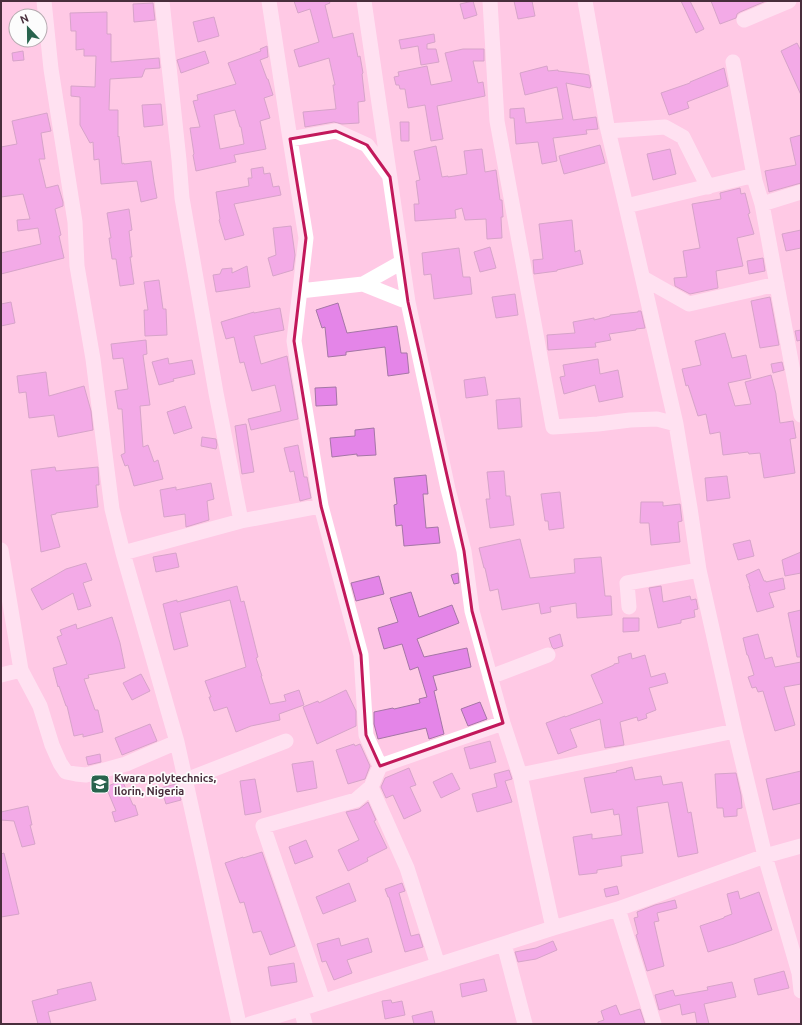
<svg xmlns="http://www.w3.org/2000/svg" width="802" height="1025" viewBox="0 0 802 1025" font-family="Ubuntu,sans-serif">
	<style>
		.building { fill: #e485e8; stroke: #a576a6; fill-rule: evenodd }
		.lines { fill: none; stroke-linecap: round; stroke-linejoin: round }
		.minor { stroke: #fff; stroke-width: 15 }
		.marked { fill: none; stroke: #c2185b; stroke-width: 3; stroke-linejoin: round }
		.labels { text-anchor: middle; dominant-baseline: central; stroke-width: 3.5; stroke-linejoin: round; paint-order: stroke }
		.poi-label { font-size: 11px; font-weight: bold; fill: #482e3c; stroke: #fcfcfc; text-anchor: start }
	</style>
	<rect width="100%" height="100%" fill="#ffc9e5"/>
	<path class="building" d="M294,1h35l1,2 -5,2 8,33 20,-5 5,24 2,-1 3,17 -1,1 3,27 -7,1 1,21 -17,1 -8,-2 -29,5 -2,-15 33,-3 -3,-24h2l-6,-27 -30,9 -5,-17 25,-8 -9,-33 -12,4z
		M473,1l4,14 -13,4 -4,-15z
		M514,1h18l3,15 -17,3z
		M681,1h9l14,28 -8,4z
		M711,1h55l-26,11 -3,2 -1,4 -16,6z
		M153,3l2,17 -21,2 -1,-18z
		M107,12v22h4v28l48,-4 1,10 -15,1 -3,8 -32,2 -1,31h9v27l1,-1 3,28 2,-1v1l27,-3 3,21 3,16 -16,4 -4,-21 -36,3 -2,-25 -5,1 -1,-18 -3,1 -10,-18v-28l-9,-1v-10l24,1 1,-31h-12v-7l-8,1v-19h-5l-1,-18z
		M214,17l5,19 -21,6 -5,-20z
		M434,34l1,8 -8,2v5h9l3,13 -18,3 -3,-19 -17,3 -2,-9z
		M797,43l4,8v44l-20,-44z
		M267,46l1,11 -8,3 7,19h1l5,16 -9,3 6,20 -10,3 6,28 -32,6 2,7 -40,9 -3,-16 1,-1 -4,-26 10,-1 -7,-26 5,-1 -1,-5 39,-11 -8,-21 33,-12 -1,-2zM235,110l5,17h1l3,17 -24,5 -6,-34z
		M463,49h21v12h-11l5,22 5,-1 2,14 -48,10 6,33 -12,2 -6,-36 -17,3 -3,-19h-5l-1,-4h-3l-2,-8 5,-1 -1,-4 29,-6 4,19 21,-4 -7,-28z
		M23,51l1,9 -11,1 -1,-8z
		M205,51l4,12 -28,10 -4,-13z
		M547,66l1,5 10,-1v1l26,3 5,1 2,11 -1,2 -24,-5 7,37 23,-3 2,12 -12,1 1,4 -34,4 4,23 -15,3 -4,-22 -22,2 -2,-26h-4v-9l14,-1 2,15 37,-4 -6,-32 -32,8 -5,-22z
		M724,68l4,18 -41,16 2,6 -20,7 -8,-22 29,-10v-1z
		M161,104l2,21 -19,2 -2,-22z
		M47,113l4,18 -10,2 4,26h-6l7,29 12,-3 5,17v4l-8,3 6,26 -2,1 5,22 -63,16v-21l40,-9 -3,-16 -20,3 -1,-11 13,-1 -7,-25 -22,3v-50l16,-3 -5,-23z
		M400,122h9v19h-8z
		M801,135v48l-32,9 -4,-21 31,-6 -6,-27z
		M600,145l5,18 -41,11 -5,-18z
		M436,146l6,31 6,-1v1l19,-3 -3,-23 18,-2 3,23 11,-2 4,30h2l1,17h-2l1,21 -15,1 -1,-20 -21,1 -3,-12 -7,2 1,8 -41,3 -1,-17h5l-3,-23 4,-1 -6,-29z
		M670,149l6,25 -23,6 -6,-26z
		M263,167l1,7 6,-1 3,14 6,-1 2,9 -47,9 10,31 -19,5 -6,-20 1,-1 -4,-27 33,-6 -1,-8h4l-1,-9z
		M740,188l1,6 4,-1 5,20 -2,1 6,20 -17,4 6,28 -27,5 2,17 -28,6 -15,-8 -1,-8 13,-1 -4,-26 17,-3 -8,-44 29,-5 -1,-6z
		M129,209l3,21 -3,1 3,26h-2l4,27 -14,2 -4,-27h-4l-3,-21h2l-4,-25z
		M572,220l3,32 5,-2 3,14 -26,6v1l-23,3 -1,-14 10,-1 -4,-35z
		M291,226l4,29 -2,15 -20,6 -5,-18 8,-3 -3,-27z
		M801,230v18l-15,3 -4,-17z
		M490,247l6,21 -16,4 -6,-20z
		M459,248l4,29h7l2,17 -38,5 -3,-25 -7,1 -2,-22z
		M763,258l2,13 -16,3 -2,-13z
		M247,266l3,21 -34,5 -3,-17 7,-1 2,-5 10,-1v5z
		M159,280l4,29h3l1,26 -22,1 -1,-26h4l-4,-28z
		M515,294l3,21 -22,3 -4,-21z
		M770,297l9,48 -19,3 -9,-47z
		M11,302l4,21 -14,3v-22z
		M338,303l9,30 50,-7 4,27h6l2,20 -21,3 -3,-29 -39,5v3l-18,2 -3,-30 -3,1 -6,-18z
		M280,308l4,22 -30,6 7,28 26,-8 11,63 -47,11 -3,-11 33,-8 -6,-26 -23,6 -8,-29 -4,1 -6,-26 -8,2 -5,-17 33,-10v1z
		M638,311h3l4,17 -9,1v1l-27,4 2,6 -16,3 1,4 -48,3 -1,-15 28,-2 -2,-11 21,-4v2l16,-4v-1l28,-3z
		M801,330v10l-4,1 -2,-10z
		M725,333l7,25 14,-3 5,23 -23,5 7,23 16,-2 -6,-22 26,-7 5,19v1l4,28 13,-2 3,17 -6,1 5,34 -31,5 -4,-25 -11,1 -1,-2 -25,3 -3,-23 -10,2 -4,-20 -8,2 -10,-31 -2,1 -4,-17 19,-4 -6,-24z
		M146,340l1,14 -4,1 7,50 -10,1 3,41 5,-2 6,17 4,-2 5,19 -29,7 -6,-21 -3,1 -4,-11 4,-2 -3,-44h-4l-3,-18 13,-2 -5,-31 -10,1 -2,-15z
		M168,358l1,6 23,-4 3,14 -22,5 1,2 -15,4 -7,-23z
		M598,359l2,15 18,-4 5,27 -24,5 -4,-17 -31,9 -4,-17 5,-1 -2,-11z
		M782,362l2,8 -11,3 -2,-9z
		M46,372l3,24 35,-10 7,25 2,19 -35,7 -4,-22 -25,3 -3,-26 -7,1 -2,-17z
		M485,377l3,18 -22,3 -2,-18z
		M336,387l1,18 -21,1 -1,-18z
		M520,398l2,29 -24,2 -2,-29z
		M185,406l7,22 -18,6 -7,-22z
		M246,424l8,48 -12,2 -7,-48z
		M374,428l2,27 -19,1v-2l-25,3 -2,-19 25,-2v-6z
		M202,437l14,2 1,6 -1,4 -15,-3z
		M298,445l6,32h3l4,21 -11,3 -6,-30 -4,1 -6,-24z
		M55,467l1,4 42,-4 1,18h-3l2,22 -42,6v1l-5,1 9,32 -19,5 -10,-82z
		M504,471l2,25h4l4,29 -24,3 -4,-29h4l-3,-27z
		M426,475l2,19h-5l3,34 12,-1 2,16 -36,3 -2,-21 -6,1 -2,-21 3,-1 -3,-26z
		M727,476l3,22 -23,3 -2,-23z
		M211,483l3,16 -7,2 2,19 -23,7 -1,-13 -21,3 -4,-27 16,-3v3z
		M560,492l4,36 -15,2 -1,-9h-3l-4,-27z
		M641,502h22v4l17,-2 2,17 -4,1 2,20 -29,3 -2,-22h-9z
		M520,539l10,39 45,-5 -1,-14 27,-2 4,39h6l1,19 -35,3 -1,-15 -26,4 1,5 -10,2 -2,-11 -37,7 -4,-21 -8,2 -5,-23h-1l-5,-20z
		M750,540l4,16 -16,4 -5,-16z
		M801,552v21l-16,3 -3,-16z
		M176,553l3,14 -23,5 -3,-15z
		M86,563l6,17 -9,3 8,23 -13,4 -5,-17 -31,17 -11,-21 35,-20z
		M759,569l5,12h2v1l17,-4 2,11 -16,4 5,14 -17,5 -8,-26h1l-4,-11z
		M458,573l1,10 -5,1 -3,-9z
		M379,576l5,18 -28,7 -5,-18z
		M237,586l4,16 3,-1 14,56 -2,1 6,18h-1l9,28 16,-3 -2,-6 15,-5 5,15 -25,9 1,6 -29,6 -15,6 -9,-25 -13,4 -5,-14h2l-6,-16 41,-14 -16,-67 -50,13 8,33 -14,4 -11,-46 14,-4v2z
		M661,586l2,16 27,-6 1,4 5,-1 2,10 -4,1 1,7 -14,3v3l-23,5 -9,-40z
		M411,592l8,25 33,-12 7,18 -42,16 7,18 43,-9 4,19 -38,9 4,14 -3,1 10,43 -15,5 -3,-11 -48,11 -4,-15v-12l19,-4 1,1 26,-6 -1,-4 8,-2 -9,-30 -8,3 -8,-26 -18,5 -6,-21 20,-6 -8,-24z
		M801,610v47h-4l-9,-44z
		M112,617l8,26 5,25 -37,7 1,3 -5,1 11,31h3l5,22 -20,5v-3l-9,2 -7,-30h-1l-7,-20 -1,1 -5,-19 14,-4 -10,-27 5,-2 -2,-5 16,-6 1,5z
		M623,618h16v13l-16,1z
		M560,634l3,12 -9,3 -2,-2 -3,-9z
		M758,634l7,25 7,-2 3,10 26,-5v22l-17,3 11,38 -20,6 -12,-40 -5,1 -2,-5 -4,1 -4,-11 6,-2 -6,-20h-1l-4,-17z
		M631,653l1,6 13,-4 6,22 14,-4 3,10 -19,5 7,22 -10,4 1,4 -9,3 -1,-4 -17,5 4,23 -19,3 -5,-29 -30,10 7,18 -19,7 -12,-31 19,-7v1l38,-14 -12,-28 23,-10v-1l5,-1 -1,-6z
		M141,674l9,17 -18,9 -9,-17z
		M346,690l10,21v15l-39,18 -14,-37 15,-6 1,2z
		M480,702l7,17 -19,7 -7,-17z
		M150,724l7,17 -35,14 -7,-17z
		M490,741l6,21 -26,7 -6,-21z
		M354,744l1,2 5,-2 10,22 -5,13 -17,5 -12,-34z
		M100,754l1,8 -13,3 -2,-8z
		M313,761l4,27 -20,4 -5,-28z
		M632,767l3,13 26,-4 2,9 19,-3 6,31 3,-1 7,41 -20,4 -10,-55 -31,5 6,46 -22,3 1,10 -25,4v3l-18,2 -6,-38 19,-3v5l30,-4 -3,-21 -5,1 -1,-6 -22,4 -7,-35 33,-6 -1,-1z
		M409,768l7,17 -6,2 11,24 -17,8 -11,-24 -7,3 -5,-11 4,-9z
		M509,770l3,9 -7,2 7,21 -35,10 -5,-18 25,-7 -3,-13z
		M801,771v32l-28,7 -7,-31z
		M452,773l8,16 -19,9 -8,-16z
		M736,773l5,22 1,13 -5,1v7l-13,1 -1,-9h-6l-2,-34z
		M255,779l6,33 -16,3 -5,-34z
		M122,780l11,25h2l3,10 -23,7 -3,-10 4,-1 -10,-24z
		M176,784l5,16 -15,4 -5,-16z
		M368,802l8,18 -2,1 13,27 -20,10 1,3 -20,10 -10,-21 21,-10 -13,-28 13,-3z
		M28,806l4,19h-2l5,19 -13,3 -8,-26 -13,-1v-8z
		M306,840l7,17 -18,7 -6,-17z
		M262,852l33,94 -25,9 -9,-24 -8,2 -9,-31 -4,1 -15,-40 18,-6v1z
		M4,853l15,61 -18,3v-63z
		M349,883l7,18 -33,13 -7,-17z
		M402,883l3,8 -6,2 12,43 8,-2 4,13 -18,5 -16,-55h-1l-3,-8z
		M617,886l2,8 -13,3 -2,-8z
		M738,891l2,8 19,-7 13,38 -38,14 -26,8 -8,-26 24,-8v-1l8,-3 -5,-20z
		M675,900l2,8 -20,5 2,8 -5,1 10,44 -17,5 -11,-36 2,-1 -4,-16 4,-1 -1,-5 18,-7z
		M339,938l2,8 27,-8 4,14 -25,8 5,13 -18,7 -8,-19 -4,1 -5,-18z
		M553,941l4,9 -21,9 -18,3 -3,-10 21,-4z
		M294,963l3,19 -26,4 -3,-19z
		M784,971l5,17 -31,7 -4,-16z
		M484,979l3,12 -25,6 -2,-13z
		M91,982l5,18 -48,12 3,12h-13l-6,-23 26,-7 -1,-4z
		M732,982l4,15 -32,7 5,20h-12l-2,-12 -13,3 -2,-11 -21,6 -4,-15 18,-5 2,6 33,-6 -1,-3z
		M391,1000l1,3 10,-2 3,14 -20,4 -3,-18z
		M616,1005l4,10 20,-6 5,15h-47v-2l6,-2 -3,-9z
		M432,1011l3,13h-21l-2,-8z"/>
	<g class="lines">
		<path class="minor" d="M44,1l7,68 24,153 2,44 16,93 19,150 11,44 54,189 62,282
			M269,1l21,138 46,-8 31,14 22,30
			M364,1l44,301 40,187 16,62 8,60 31,112 17,52 33,153
			M490,1l7,120 56,306 45,-3 32,-4 27,-1 19,5
			M585,1l22,125 19,80 50,218 14,84 9,62 36,161 30,125 34,117 2,18
			M744,20l45,-19
			M733,62l22,119
			M608,131l57,-4 18,10 25,50
			M290,139l16,99 -12,103 27,165 40,149 5,80 14,31 -9,21 -15,13 -93,26 60,175
			M762,204l39,-12
			M626,206l125,-30 4,5 7,23 39,211
			M643,278l46,26 88,-20
			M363,284l39,-22
			M300,291l63,-7 45,18
			M241,521l80,-15
			M1,550l20,120 19,36 12,39 8,18 6,9 10,2 10,1 15,-4 25,-7 51,-22
			M123,553l118,-32 -25,-128 -34,-195 -3,-38 -17,-159
			M629,607l-2,-24 72,-13
			M1,675l20,-5
			M490,677l58,-22
			M380,766l123,-43
			M520,775l215,-44
			M186,780l100,-39
			M371,787l36,81 31,97
			M618,909l36,115
			M504,944l21,80
			M301,1009l4,15
			M250,1024l56,-17 247,-79 65,-19 147,-53 36,-10"/>
	</g>
	<path d="M0 0H802V1025H0ZM336,131l31,14 23,32 18,125 56,249 8,60 31,112 -123,43 -14,-31 -5,-80 -40,-149 -27,-165 12,-103 -16,-99z" fill="#ffc9e5" fill-opacity=".55" fill-rule="evenodd"/>
	<path class="marked" d="M336,131l31,14 23,32 18,125 56,249 8,60 31,112 -123,43 -14,-31 -5,-80 -40,-149 -27,-165 12,-103 -16,-99z"/>
	<defs>
		<symbol id="school-square" viewBox="-11 -11 22 22"><rect x="-9" y="-9" width="18" height="18" rx="4" fill="#28634d" stroke="#fcfcfc"/><path d="M0-5L7-2L0 1L-7-2ZM-4 1L0 2.5L4 1V4Q0 6-4 4Z" fill="#fff"/></symbol>
	</defs>
	<g fill-rule="evenodd">
		<use href="#school-square" x="89" y="773" width="22" height="22"/>
	</g>
	<g class="labels">
		<g class="poi-label">
			<text x="114" y="778">Kwara polytechnics,<tspan x="114" dy="13">Ilorin, Nigeria</tspan></text>
		</g>
	</g>
	<rect width="802" height="1025" fill="none" stroke="#482e3c" stroke-width="4"/>
	<g transform="translate(28 28) rotate(338)"><circle r="19" fill="#fcfcfc" stroke="#b4aaaf"/>
	<path d="M0-3L7 15L0 10L-7 15Z" fill="#28634d"/>
	<text y="-6" font-size="11" font-weight="bold" text-anchor="middle" fill="#482e3c">N</text>
	</g>
</svg>
